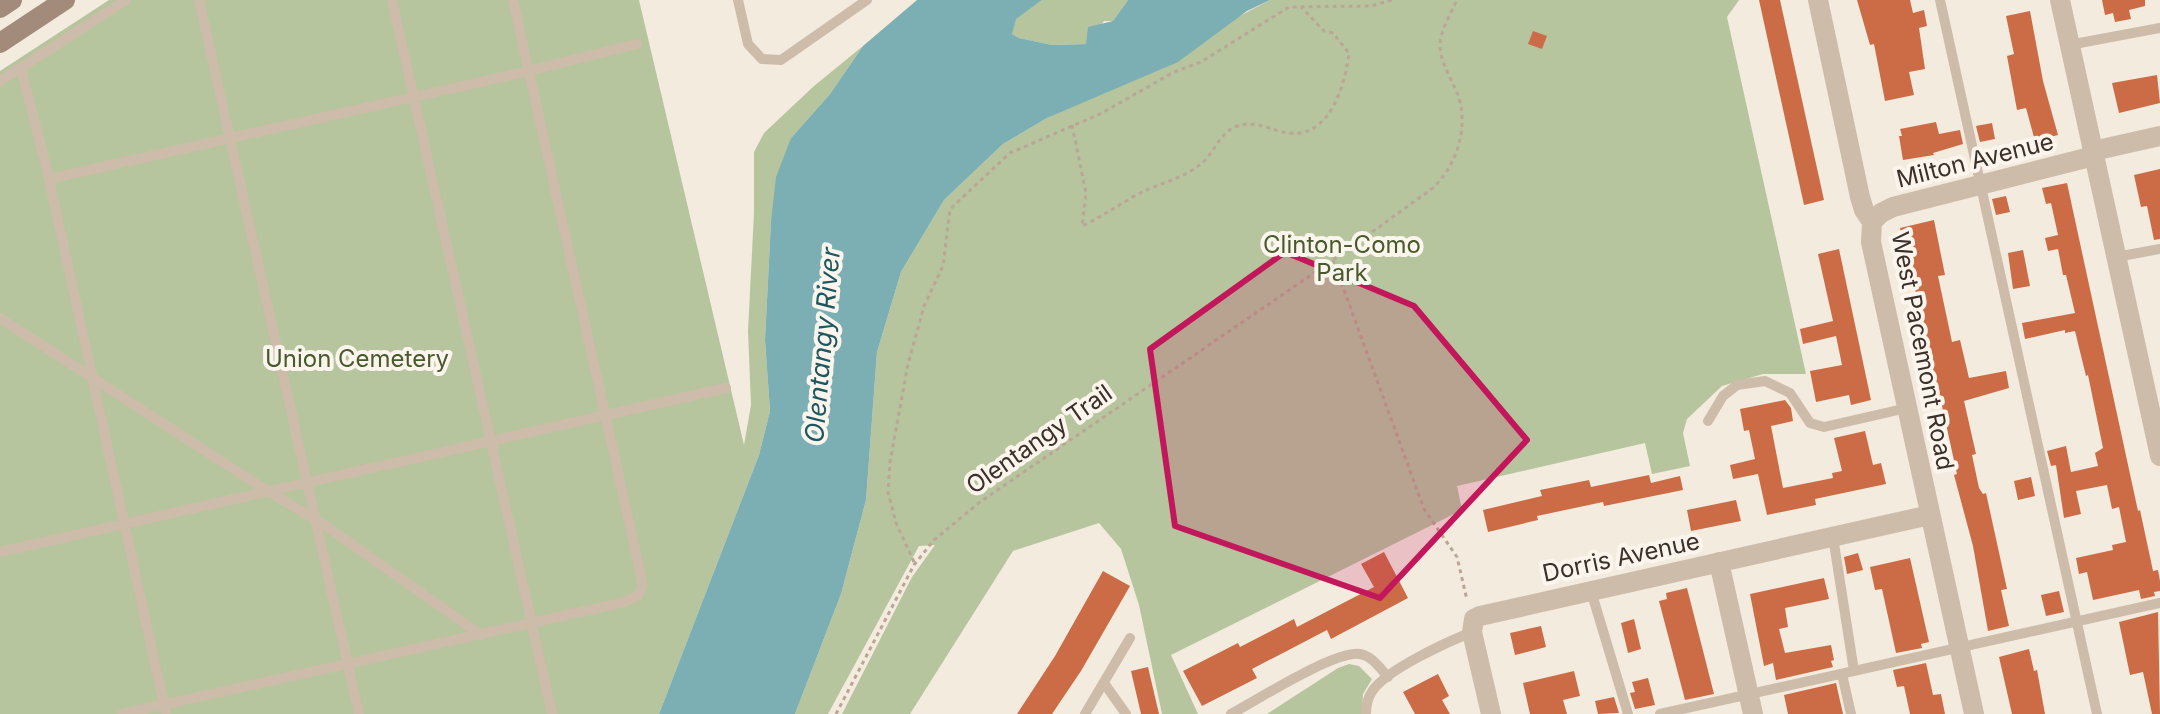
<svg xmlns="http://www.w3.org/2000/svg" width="2160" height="714" viewBox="0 0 2160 714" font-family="Inter,sans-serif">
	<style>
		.green { fill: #b6c59e }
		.water { fill: #7cafb3 }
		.building { fill: #cc6c46 }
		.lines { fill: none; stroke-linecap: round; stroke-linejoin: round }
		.path { stroke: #baa694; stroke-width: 3; stroke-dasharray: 4 4; stroke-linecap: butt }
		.lane { stroke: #cebcaa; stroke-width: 10 }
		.street { stroke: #cebcaa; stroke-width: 20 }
		.secondary { stroke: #a28b7b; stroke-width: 20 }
		.marked { fill: #c2185b; fill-opacity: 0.2; stroke: #c2185b; stroke-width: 6; stroke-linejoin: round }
		.labels { text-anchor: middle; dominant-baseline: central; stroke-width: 8; stroke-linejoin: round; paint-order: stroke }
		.street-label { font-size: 24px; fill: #3b302a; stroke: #fbf5ed }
		.park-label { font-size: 24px; fill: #485b2c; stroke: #fbf5ed }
		.water-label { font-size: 26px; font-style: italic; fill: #1d585f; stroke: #fbf5ed }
	</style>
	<rect width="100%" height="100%" fill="#f4ebdf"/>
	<path class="green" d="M109,0h530l105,445 7,-40 -3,-74 6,-118v-61l10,-19 50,-47 49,-40 -33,48 -39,44 -20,83 -6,119 5,71 -11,44 -100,259h-659v-643z
		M1042,0h86l-15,21h-9l-18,23 -34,1 -33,-7 -7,-4 3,-15z
		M1270,0h469l-12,17 79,357h-43l-41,12 -35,33 -4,14 7,33 -38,8 -7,-31 -188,43 5,24 -291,145 27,59h-36l-23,-109 -18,-56 -22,-26 -86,28 -103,163h-68l70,-137 23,-32 -16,1 -91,168h-33l46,-120 25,-94 11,-148 24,-80 43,-72 59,-56 44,-26z
		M1349,664l10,2 13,13 -9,15 -1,20h-95l71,-46z"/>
	<path class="water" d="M917,0h125l-26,19 -4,15 7,4 33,7 34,-1 2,-17 25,-6 15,-21h142l-23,11 -69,51 -131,56 -44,26 -59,56 -43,72 -24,80 -11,148 -25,94 -46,120h-136l100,-259 11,-44 -5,-71 6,-119 5,-44 15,-39 39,-44 33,-48z"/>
	<path class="building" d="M1759,0h21l44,200 -20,5z
		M1857,0h53l3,13 11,-3 3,16 -8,2 6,41 -16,3 5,23 -29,6 -11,-57 -4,1z
		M2102,0h43v6l-16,4 2,9 -16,3 -2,-9 -8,2z
		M2030,11l13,70 15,54 -23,6 -9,-33 -9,2 -10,-54 7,-2 -8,-38z
		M1533,31l14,5 -5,13 -14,-5z
		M2157,75l3,28 -41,10 -7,-30z
		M1936,122l3,12 21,-4 3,14 -30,9 1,2 -31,5 -4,-24h3l-2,-7z
		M1992,123l3,16 -15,3 -4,-16z
		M2160,169v70l-6,1 -7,-34 -6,1 -7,-32z
		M2067,183l71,328 2,-1 13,61 5,-1 2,11v10l-6,1 1,4 -14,3 -2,-9 -46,10 -6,-28 -8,2 -3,-16 37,-8 -1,-5 14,-3 -7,-35 -7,2 -5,-24 -31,6 5,23 -17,4 -8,-53 -5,1 -4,-15 19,-5 5,26 27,-6 -3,-13 8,-5 -15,-73 -2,1 -11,-45 -10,2v-3l-40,9 -3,-16 53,-10 -9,-38h-3l-5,-26 -10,2 -3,-13 13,-3 -7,-32 -5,1 -4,-16z
		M2006,196l4,16 -14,3 -4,-16z
		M1934,220l11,55 -7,1 14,66 8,-2 9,38 37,-7 3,17 -45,13 12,53 -4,1 7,33 4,6 3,-1 21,96 -6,1 8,36 -21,5 -15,-85 -19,-71 3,-1 -15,-68 -15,-59h2l-29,-119z
		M1839,249l32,151 -20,5 -2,-10 -33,7 -6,-31 32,-6 -6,-29 -33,8 -3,-15 33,-8 -15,-67z
		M2023,250l7,36 -17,3 -5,-36z
		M1785,400l6,8 2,13 -22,5 12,62 50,-10 -1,-5 10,-2 -8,-33 31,-7 8,34 8,-2 5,21 -71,15 1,6 -49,10 -9,-41 -25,5 -3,-14 25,-6 -6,-29 -5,1 -4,-22z
		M1649,475l2,8 29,-7 3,14 -79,16 -1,-4 -66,14 1,4 -50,12 -5,-22 59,-14 -2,-6 49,-10 2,7z
		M2031,477l4,19 -17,4 -4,-19z
		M1736,500l5,21 -50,10 -4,-21z
		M1384,552l24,46 -77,41 -4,-9 -75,39 5,9 -55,28 -19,-35 55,-28 2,4 54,-28 3,8 77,-40 -13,-23z
		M1858,553l5,17 -16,4 -3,-17z
		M1910,558l19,84 -8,2 1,4 -26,5 -14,-64 -7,1 -5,-23z
		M1103,571l27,15 -49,85 -29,43h-35l38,-58z
		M1824,578l5,21 -44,9 3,19 -9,2 6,24 46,-8 3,15 -3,1 2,6 -57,13 -3,-17 -9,3 -14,-72z
		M1687,588l27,106 -29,6 -26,-99 8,-2 -1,-6z
		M2059,591l5,21 -18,4 -5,-21z
		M2158,612l2,102h-8l-9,-42 -13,3 -11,-53z
		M1634,619l7,30 -13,4 -7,-30z
		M1541,626l5,21 -31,8 -5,-22z
		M2029,649l5,22 3,-1 8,44h-33l-13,-57z
		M1926,663l7,32 8,-1 4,20h-35l-6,-28 -7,1 -4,-17z
		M1148,667l11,47h-18l-10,-43z
		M1574,671l6,25 -17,4 4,14h-37l-7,-31z
		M1438,674l11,22 -7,4 8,14h-35l-12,-22z
		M1648,678l7,27 -20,4 -5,-16 5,-1 -3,-10z
		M1836,683l7,31h-55l-4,-19z
		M1614,697l5,16 -21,1 -3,-13z"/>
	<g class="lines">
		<path class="path" d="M1072,125l14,68 -4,33c19,-9 35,-20 54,-31 22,-12 46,-15 66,-32 12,-10 17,-29 33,-36 19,-9 36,4 54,6 41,5 56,-48 60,-80l-16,-20 -9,-2 -23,-24
			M1333,260l91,249 33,48 10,43
			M914,562l-18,-39 -8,-31 2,-30 18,-98 16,-58 19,-40 7,-57 60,-56 92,-40 72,-41 27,-10 88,-55 82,-1 21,-6
			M836,714l78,-149 20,-25 46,-38 353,-242 100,-72c24,-23 36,-61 25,-93 -6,-15 -17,-31 -18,-48 0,-16 10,-32 17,-47"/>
		<path class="lane" d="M199,0l160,714
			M392,0l160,714
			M738,0l10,44 14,15 19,1 86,-60
			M1940,0l157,714
			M2069,45l91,-17
			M21,68l28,111 117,535
			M0,81l126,-81
			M49,179l480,-108 108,-27
			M2116,257l44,-8
			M0,318l269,174 54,32 158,111
			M1708,421l15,-25 14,-11 28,-4 25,12 20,30 14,4 83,-19
			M1833,537l21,134
			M0,552l726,-164
			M1591,591l37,123
			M1842,674l9,40
			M1104,683l22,31
			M122,714l499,-111 17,-7 4,-10 -2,-15 -127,-571
			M1085,714l45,-76
			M1231,714c26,-14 104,-64 129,-60 12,2 20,14 28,23
			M1366,714c0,-9 1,-16 7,-24 15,-21 74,-48 99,-58
			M1660,714l500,-111"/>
		<path class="street" d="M1818,0l42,197 4,13 8,12 -1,20 103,472
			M2060,0l100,456
			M2093,151l67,-15
			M1872,222l9,-9 12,-6 201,-51
			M1719,562l34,152
			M1491,714l-19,-82 2,-13 6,-3 450,-101"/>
		<path class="secondary" d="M0,8l12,-8
			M0,43l65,-43"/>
	</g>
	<path class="marked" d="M1285,252l129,54 113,134 -147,158 -205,-72 -25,-177z"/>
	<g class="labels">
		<g class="street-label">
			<text transform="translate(1975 160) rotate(-14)">Milton Avenue</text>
			<text transform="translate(1923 351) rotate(79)">West Pacemont Road</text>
			<text transform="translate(1039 439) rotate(-35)">Olentangy Trail</text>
			<text transform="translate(1621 557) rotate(-12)">Dorris Avenue</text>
		</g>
		<g class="park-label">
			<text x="1342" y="244">Clinton-Como<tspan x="1342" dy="28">Park</tspan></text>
			<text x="357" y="358">Union Cemetery</text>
		</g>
		<g class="water-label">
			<text transform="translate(822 345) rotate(-85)">Olentangy River</text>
		</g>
	</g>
</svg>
